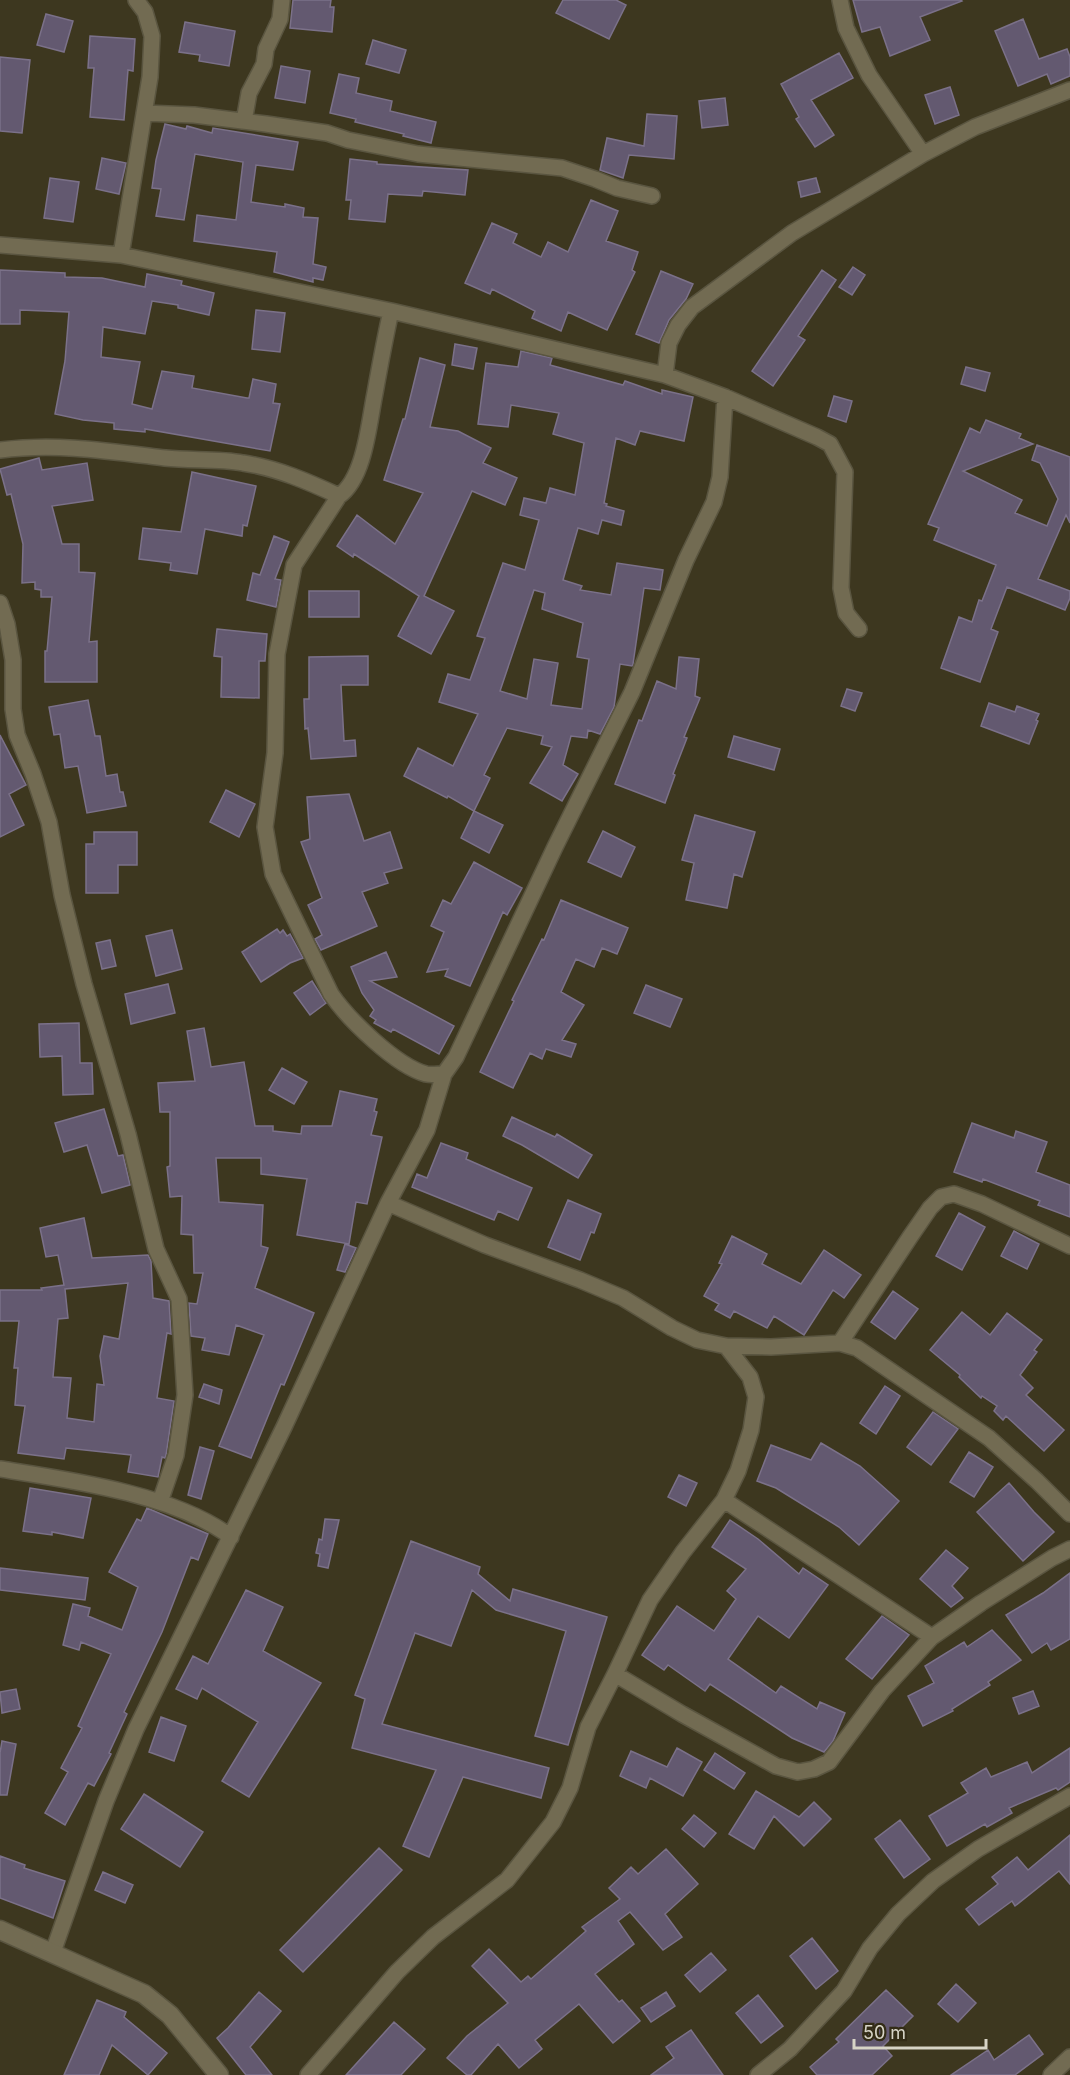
<svg xmlns="http://www.w3.org/2000/svg" width="1070" height="2075" viewBox="0 0 1070 2075" font-family="Inter,sans-serif">
	<style>
		.building { fill: #635970; stroke: #7b7189; stroke-width: 1.5; fill-rule: evenodd }
		.lines { fill: none; stroke-linecap: round; stroke-linejoin: round }
		.street-casing { stroke: #5a5540; stroke-width: 18 }
		.secondary-casing { stroke: #5a5540; stroke-width: 21 }
		.street { stroke: #726b52; stroke-width: 15 }
		.secondary { stroke: #726b52; stroke-width: 18 }
	</style>
	<rect width="100%" height="100%" fill="#3d371f"/>
	<path class="building" d="M293,0h38l-1,7h4l-2,25 -42,-4z
		M563,0h53l10,5 -17,34 -53,-26z
		M853,0h108l1,1 -42,16 10,23 -40,16 -10,-29 -18,5z
		M46,14l27,7 -9,31 -27,-7z
		M1023,19l16,40 28,-10 3,8v19l-19,8 -4,-10 -29,12 -23,-55z
		M185,22l50,9 -6,35 -30,-5 1,-6 -21,-3z
		M90,36l45,3 -2,32 -5,-1 -4,50 -34,-3 4,-49h-6z
		M373,40l33,10 -7,23 -33,-9z
		M839,53l14,25 -42,22 23,35 -19,12 -19,-28 3,-2 -18,-33z
		M0,57l30,3 -8,73 -22,-2z
		M281,66l29,5 -5,32 -30,-5z
		M339,74l20,4 -3,15 36,8 -2,10 46,11 -5,21 -28,-7 1,-2 -49,-12 1,-3 -26,-6z
		M950,87l9,28 -24,9 -10,-29z
		M725,98l3,27 -26,3 -3,-27z
		M647,114l30,2 -3,43 -45,-4 -6,23 -23,-8 7,-32 37,8z
		M165,124l21,5 1,-3 25,7 1,-5 85,14 -5,28 -37,-5 -5,37 34,5v-3l19,4 -1,9 15,1 -5,46 13,3 -3,13 -10,-2v4l-39,-10 3,-20 -83,-11 3,-26 39,5 7,-58 -48,-8 -11,66 -28,-4 5,-27 -9,-1 4,-28z
		M102,158l24,5 -7,31 -23,-5z
		M350,159l27,3v2l91,6 -3,25 -42,-4 -1,5 -34,-2 -3,28 -36,-3 2,-19h-5z
		M50,178l29,4 -6,40 -29,-4z
		M816,178l4,14 -19,5 -3,-15z
		M591,200l27,11 -12,30 32,11 -6,18 3,2 -28,58 -39,-18 -7,19 -29,-13 3,-7 -43,-22 -2,5 -25,-11 27,-60 25,11 -4,9 28,14 7,-15 20,10z
		M853,267l12,8 -13,20 -13,-8z
		M0,270l65,3v4l37,1 43,9 2,-13 35,7 -1,4 33,8 -5,22 -31,-7v-3l-26,-4 -7,33 -42,-7 -2,30 39,5 -8,42 20,5 10,-38 32,5 -2,12 55,10h2l4,-19 23,5 -3,19 7,1 -10,47 -125,-22v3l-31,-3v-6l-31,-3 -28,-6 10,-53 4,-49 -49,-2v14h-20z
		M822,270l14,10 -38,56 7,4 -32,46 -21,-15z
		M661,271l32,13 -7,15 -17,21 -10,23 -23,-9z
		M256,310l29,3 -5,39 -28,-3z
		M455,344l22,4 -4,21 -21,-4z
		M521,351l31,7 -2,7 73,20 2,-4 37,13v-4l31,7 -9,44 -44,-10 -5,14 -19,-7 -12,65 3,1 -1,2 18,5 -3,14 -19,-5 -4,14 -20,-6 -15,52 19,6 -2,4 31,5 6,-32 46,7 -3,20 -16,-2 -11,76 -1,2 -12,-2 -6,43 -14,27 -12,-4 -1,8 -16,-2 -8,29 15,9 -16,27 -32,-18 22,-36 -11,-3 2,-8 -36,-8 -23,47 6,3 -16,33 29,14 -14,28 -28,-15 13,-27 -26,-15 -1,2 -43,-22 14,-28 35,18 25,-52 -39,-12 9,-28 22,6 15,-42 -8,-2 26,-73 22,7 14,-50 -19,-5 4,-17 22,5 4,-15 25,7 9,-52 -31,-9 6,-21 -48,-8 -3,22 -30,-3 8,-61 32,4zM534,590l11,3 -3,16 41,14 -6,34 12,2 -7,50 -31,-4 7,-42 -24,-4 -7,40 -27,-8z
		M420,358l25,7 -15,62 28,4 33,17 -8,15 34,15 -12,27 -33,-14 -48,105 30,15 -23,43 -33,-18 21,-40 -65,-42 -1,3 -16,-11 20,-31 38,29 28,-51 -39,-13 19,-61h2z
		M966,367l24,6 -5,18 -24,-7z
		M834,396l18,5 -6,21 -18,-6z
		M986,420l35,14 -2,4 14,6 -70,27 59,29 -7,13 32,13 11,-27 -18,-36 -8,-3 5,-15 33,12v66l-4,-8 -28,64 32,12v7l-5,12 -58,-23 -16,42 7,3 -18,50 -39,-14 18,-51 13,5 7,-22 3,1 14,-36 -62,-25 5,-12 -11,-4 42,-96 10,5z
		M39,458l3,12 45,-7 6,37 -41,6 10,38h17v28l16,1 -6,69 8,-1v41h-52v-31h2l5,-54h-11v-7l-6,-1v-7l-13,1 1,-39 -12,-50 -4,1 -7,-26z
		M192,472l64,14 -9,40 -4,-1 -1,11 -37,-7 -8,45 -27,-4 1,-7 -32,-4 4,-31 38,4z
		M274,536l15,6 -14,37 6,1 -5,27 -29,-7 6,-27 7,2z
		M309,591h50v26h-50z
		M217,629l50,5 -2,27h-6v37l-38,-1 1,-40 -8,-1z
		M368,656v29h-27l3,56 11,-1 1,16 -45,3 -3,-31 -3,1 -1,-30h5v-42z
		M679,657l20,2 -4,37 5,2 -16,39 3,1 -14,36 2,1 -10,28 -50,-19 24,-64 3,1 15,-40 19,8z
		M847,689l15,4 -7,18 -14,-5z
		M88,700l7,36h5l6,40 11,-2 3,18h3l3,14 -39,7 -9,-47 -13,2 -5,-34 -6,1 -5,-28z
		M989,703l26,9 2,-6 22,8 -3,6 2,1 -9,23 -48,-18z
		M0,735l26,50 -17,9 15,31 -24,12z
		M734,736l46,13 -6,21 -46,-13z
		M226,790l29,14 -16,33 -29,-15z
		M349,794l15,47 26,-9 12,36 -18,5 4,10 -26,9 15,34 -56,24 -6,-11 7,-4 -14,-30 14,-7 -21,-56 9,-3 -3,-42z
		M695,815l60,17 -13,45 -8,-3 -7,34 -41,-8 8,-37 -12,-3z
		M603,831l32,16 -14,30 -33,-15z
		M94,832h43v33h-19v28h-32v-49h8z
		M474,862l48,26 -15,27 -4,-3 -33,74 -25,-10 3,-7 -21,3 17,-40 -13,-6 12,-26 8,4z
		M561,900l67,28 -11,26 -15,-6 -8,19 -18,-8 -15,33 23,13 -22,35 14,4 -5,13 -25,-8 -4,10 -12,-6 -17,35 -33,-16 34,-71 -2,-1 30,-61 2,1z
		M277,929l3,4 3,-3 4,6 3,-2 13,24 -13,5 -29,19 -19,-30z
		M172,930l10,39 -26,7 -10,-40z
		M110,940l6,26 -14,3 -6,-26z
		M386,952l11,25 -27,4 84,45 -15,28 -46,-25 -2,3 -17,-9 2,-3 -6,-4 4,-6 -12,-17 -11,-26z
		M312,981l14,22 -16,12 -16,-22z
		M168,984l7,29 -44,11 -6,-30z
		M646,985l36,14 -12,28 -36,-14z
		M79,1023l1,40h12l1,31 -30,1 -1,-39 -22,1 -1,-33z
		M204,1028l7,39 33,-5 11,64h18v5l28,3 1,-8h30l8,-35 37,8 -3,12 3,1 -6,23 11,2 -15,67 -11,-2 -7,42 -52,-9 10,-56 -46,-5v-16h-45l3,44 44,3 -2,41 7,2 -13,40 59,25 -30,72 -3,-1 -30,74 -32,-12 45,-111 -28,-10 -7,30 -27,-5 3,-12 -14,-2 -2,-33 8,1 6,-31h-9l-1,-38 -12,-1 1,-38 -12,1 -3,-30 3,-1v-54h-10l-2,-29 37,-2 -8,-50z
		M282,1068l25,14 -13,22 -25,-14z
		M104,1109l14,47 5,-1 7,30 -28,8 -15,-48 -23,7 -9,-29z
		M512,1117l43,20 2,-3 35,21 -14,23 -56,-33 -19,-9z
		M972,1123l42,15 2,-7 31,11 -11,30 34,13v32l-32,-12 2,-4 -57,-22 -1,3 -28,-10z
		M441,1143l27,10 -2,6 66,29 -14,32 -20,-9 -4,9 -82,-33 5,-13 10,4z
		M568,1200l33,14 -7,19 -3,-1 -11,28 -32,-13z
		M959,1213l26,14 -23,43 -26,-14z
		M84,1218l8,40 56,-3 3,6 2,37 16,3 2,33 -4,-1 -10,65 17,3 -8,54 -1,3 -3,-1 -4,20 -30,-5 3,-17 -65,-7 -2,11 -46,-6 7,-47 -10,-1 3,-37h-4l5,-47h-19v-31h42l-1,-2 23,-3 -6,-30 -12,2 -6,-29zM128,1283l-9,56 -15,-3 -4,20 4,29 -7,-1 -3,38 -27,-4 4,-40 -18,-1 5,-58 10,-1 -3,-29z
		M1014,1231l25,13 -12,25 -26,-13z
		M732,1236l35,18 -5,10 39,20 23,-34 37,25 -17,23 -11,-8 -29,45 -30,-19 -7,12 -33,-17 -4,7 -15,-8 4,-6 -15,-8 18,-32 -3,-1z
		M345,1244l11,4 -11,24 -8,-2z
		M893,1291l25,18 -23,30 -24,-17z
		M962,1312l28,23 17,-22 35,27 -8,10 3,2 -17,23 13,13 -7,7 38,35 -20,21 -38,-35 -3,4 -9,-9 3,-5 -15,-10 -1,2 -22,-21 1,-2 -30,-25z
		M204,1384l18,6 -3,14 -20,-7z
		M885,1386l15,10 -24,38 -16,-11z
		M933,1412l25,17 -27,36 -24,-18z
		M821,1443l39,23 39,35 -40,44 -20,-18 -63,-39 -19,-7 14,-36 40,15z
		M200,1447l14,4 -13,48 -13,-4z
		M969,1452l24,15 -19,30 -24,-15z
		M679,1475l18,8 -11,23 -18,-9z
		M1009,1483l25,29 20,20 -31,29 -46,-49z
		M30,1488l61,10 -8,40 -31,-6v3l-29,-4z
		M147,1508l61,26 -10,26 -7,-3 -29,75 -38,80 3,2 -18,39 2,1 -17,32 -6,-3 -23,42 -20,-12 23,-41 -7,-4 21,-40 -4,-2 33,-72 -30,-12 -2,8 -16,-5 10,-41 17,4 -2,8 34,14 16,-43 -29,-15 28,-53 4,2z
		M325,1519l14,1 -11,48 -10,-2 2,-12 -4,-1 3,-14 3,1z
		M730,1520l28,19 41,35 4,-6 25,17 -39,53 -31,-22 -30,43 48,34 5,-7 36,23 3,-7 25,11 -12,28 -9,11 -32,-14 -82,-54 -5,7 -37,-26 -4,5 -22,-15 35,-49 37,25 22,-32 -9,-8 19,-22 -34,-22z
		M411,1541l69,26 -2,7 32,27 3,-12 94,28 -39,128 -33,-9 31,-105 -70,-21 -24,-20 -21,56 -36,-13 -33,91 167,44 -8,30 -78,-21 -34,80 -26,-11 33,-76 -84,-22 13,-49 -10,-4z
		M946,1550l22,18 -16,18 11,12 -12,9 -31,-28z
		M0,1568l88,10 -3,22 -85,-10z
		M1070,1573v66l-19,11 -4,-7 -15,10 -26,-38 37,-22z
		M246,1590l37,17 -20,44 58,32 -72,114 -27,-16 36,-59 -56,-34 -5,11 -21,-10 17,-33 15,8z
		M882,1616l27,19 -37,44 -26,-20z
		M992,1630l29,30 -33,22 2,3 -38,24 1,2 -30,15 -15,-30 26,-13 -9,-17 39,-24 3,5z
		M16,1689l4,20 -18,4 -2,-21z
		M1033,1691l6,15 -20,8 -6,-16z
		M161,1717l25,9 -12,35 -25,-9z
		M2,1741l14,3 -9,51h-7v-42z
		M677,1748l25,14 -19,34 -33,-18 -4,10 -26,-12 11,-25 36,16z
		M1070,1748v34l-12,8 -2,-2 -47,20 3,5 -25,14 -2,-3 -38,22 -18,-30 39,-23 -7,-10 25,-15 5,9 36,-15 5,11z
		M715,1753l30,20 -11,16 -30,-19z
		M756,1791l43,26 15,-15 17,17 -27,27 -30,-30 -20,33 -25,-15z
		M144,1794l59,38 -23,35 -59,-38z
		M694,1815l22,18 -12,14 -22,-18z
		M900,1820l30,39 -26,19 -29,-39z
		M1070,1835v49l-11,-13 -44,35 -3,-5 -33,24 -13,-16 32,-25 -6,-7 25,-20 11,13z
		M379,1848l23,22 -99,102 -23,-22z
		M666,1849l32,35 -33,30 17,23 -19,13 -33,-38 -12,9 16,23 -39,30 24,28 3,-2 18,21 -27,22 -34,-39 -44,36 7,9 -23,19 -21,-24 -27,31h-4l-20,-17 20,-22 41,-33 -36,-37 17,-17 32,33 7,-6 3,3 55,-48 -4,-4 38,-28 -11,-11 22,-21 7,7z
		M0,1856l25,9 -1,3 41,13 -12,37 -53,-20z
		M103,1872l30,13 -8,18 -30,-13z
		M812,1938l26,33 -22,18 -26,-33z
		M711,1953l15,17 -26,22 -15,-17z
		M956,1984l20,19 -18,19 -20,-18z
		M886,1990l27,26 -30,30 9,10 -20,19h-55l-7,-8 29,-25 -3,-3z
		M259,1992l22,19 -31,36 22,28h-26l-29,-37 11,-10z
		M666,1992l9,14 -24,16 -10,-14z
		M758,1995l25,31 -22,17 -25,-30z
		M97,2000l29,12 -2,5 43,36 -19,22 -36,-30 -13,30h-35z
		M394,2022l31,27 -24,26h-55z
		M691,2030l32,45h-72l23,-17 -8,-11z
		M1029,2035l14,19 -28,21h-64l37,-25 6,10z"/>
	<g class="lines">
		<defs>
			<path id="street" d="M840,0l6,28 23,47 54,79
				M144,113l50,2 72,9 61,9 21,7 70,14 144,14 33,11 22,9 35,8
				M244,121l5,-28 15,-29 2,-15 14,-30 2,-19
				M0,245l121,10 270,56 274,64 60,22 92,40 13,7 15,28 -4,116 5,25 13,16
				M121,255l29,-178 2,-41 -7,-24 -9,-12
				M391,311c-6,27 -11,54 -16,82 -6,29 -10,85 -36,103l-45,69 -17,89 -2,99 -10,74 8,47 58,120c17,25 65,72 95,80 5,1 12,0 18,0
				M665,375l4,-32 9,-18 14,-18 100,-74 131,-79 52,-27 95,-37
				M0,450c57,-7 108,1 165,8 26,3 53,0 78,5 34,5 66,19 96,33
				M0,603l7,21 6,36v49l4,26 16,39 16,48 13,73 22,89 44,150 28,115 23,50 6,96 -9,60 -16,47
				M388,1203l97,42 95,35 43,18 49,30 25,12 29,6 45,1 69,-4 17,5 132,90 48,43 33,33
				M840,1343l70,-106 20,-29 11,-11 13,-3 28,10 88,42
				M0,1469c70,11 174,25 231,68
				M724,1500l208,137
				M615,1674l67,40 94,52 22,6 16,-3 15,-7 53,-71 50,-54 49,-34 71,-45 18,-9
				M53,1952l53,-151 30,-72 148,-302 104,-224 39,-73 17,-56 12,-17 99,-210 77,-155 54,-132 28,-58 6,-25 5,-80
				M308,2075l89,-103 36,-35 74,-57 46,-58 17,-34 18,-61 27,-53 35,-74 33,-48 41,-52 14,-29 13,-41 5,-33 -6,-20 -24,-31
				M758,2075l32,-26 54,-58 26,-43 28,-34 35,-33 45,-32 92,-53
				M1051,2075l19,-18"/>
			<path id="secondary" d="M0,1930l144,64 26,21 49,60"/>
		</defs>
		<use href="#street" class="street-casing"/>
		<use href="#secondary" class="secondary-casing"/>
		<use href="#street" class="street"/>
		<use href="#secondary" class="secondary"/>
	</g>
	<path d="M854 2039v9h132v-9" fill="none" stroke="#d7d4c6" stroke-width="3"/>
	<text x="863" y="2039" font-size="18" fill="#d7d4c6" stroke="#332c16" stroke-width="4.5" paint-order="stroke">50 m</text>
</svg>
